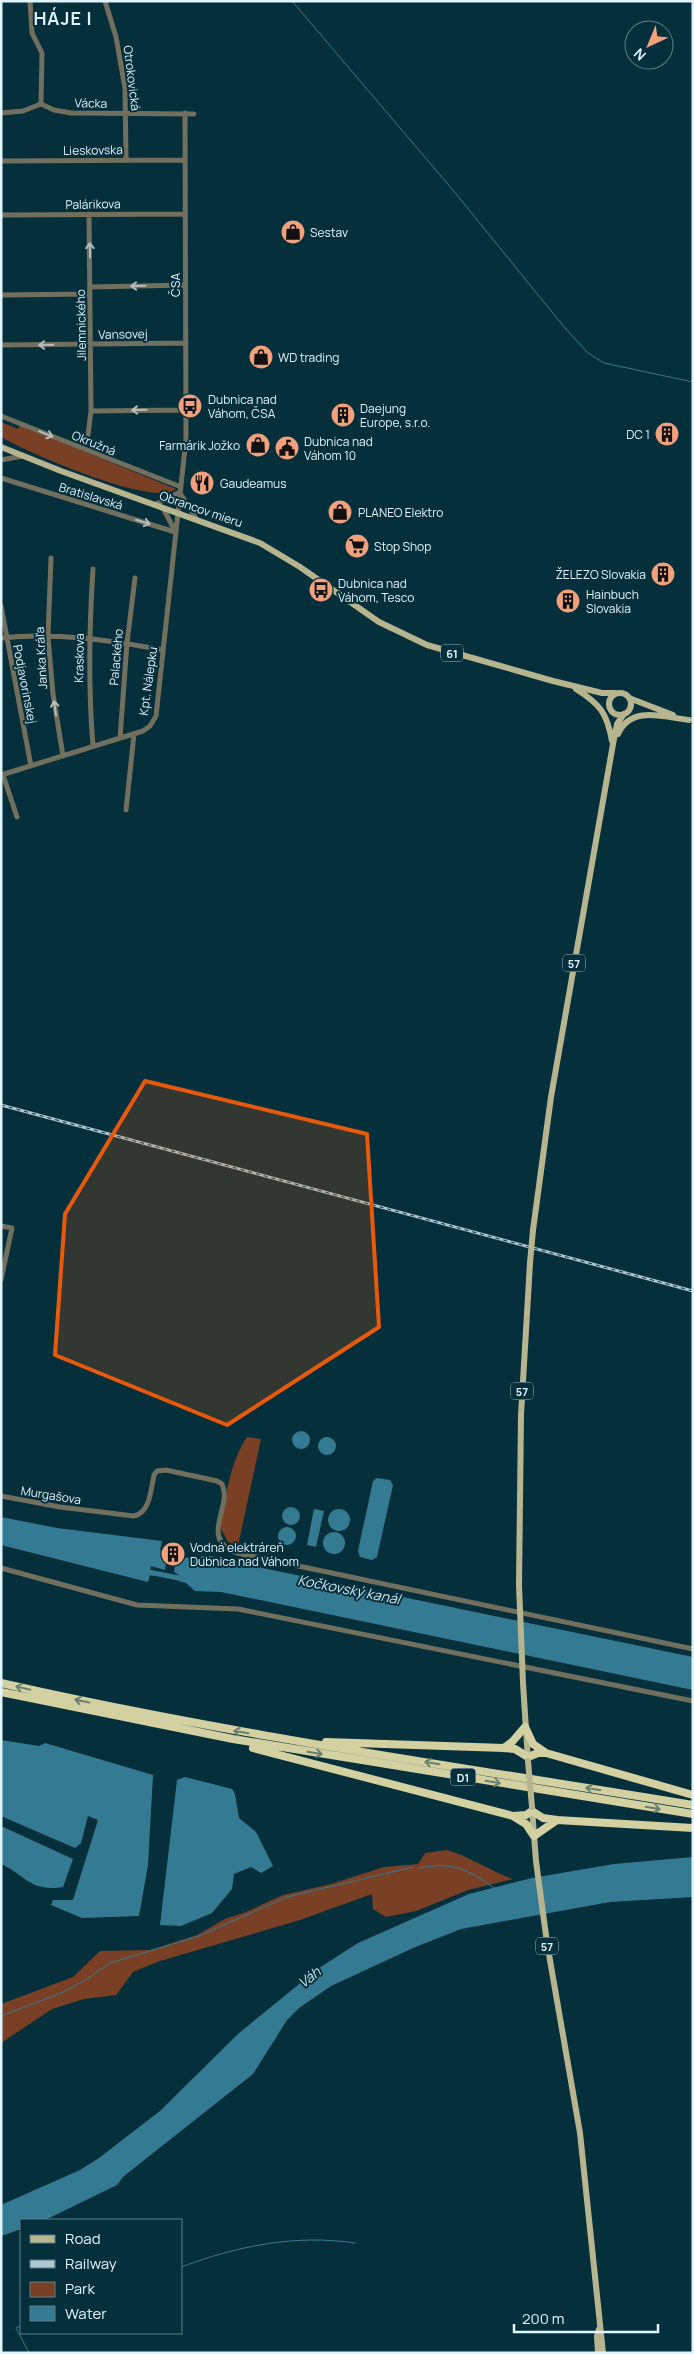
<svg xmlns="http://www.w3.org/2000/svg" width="694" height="2354" viewBox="0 0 694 2354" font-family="Manrope,sans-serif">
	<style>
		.green { fill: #7a4025 }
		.water { fill: #357a93 }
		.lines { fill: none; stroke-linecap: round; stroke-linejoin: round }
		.stream { stroke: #357a93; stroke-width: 1 }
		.canal { stroke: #357a93; stroke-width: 5 }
		.minor { stroke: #716f5d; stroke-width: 5 }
		.major { stroke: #b7b58f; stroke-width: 6 }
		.highway { stroke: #d3d0a2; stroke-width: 8 }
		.rail-casing { stroke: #aec7d1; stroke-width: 3 }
		.rail { stroke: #062f3c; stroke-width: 1; stroke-dasharray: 4; stroke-linecap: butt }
		.major-bridge { stroke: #b7b58f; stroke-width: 6 }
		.oneway { stroke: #b4bfbd }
		.oneway2 { stroke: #6c806f }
		.marked { fill: #e8590c; fill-opacity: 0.2; stroke: #e8590c; stroke-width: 4; stroke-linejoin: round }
		.labels { text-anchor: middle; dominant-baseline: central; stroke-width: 4; stroke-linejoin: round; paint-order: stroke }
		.shield { fill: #062f3c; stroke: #9fb9c3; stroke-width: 1 }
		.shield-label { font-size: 11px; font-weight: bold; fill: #e0f4fd }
		.street-label { font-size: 12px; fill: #e0f4fd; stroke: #062f3c }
		.poi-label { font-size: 12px; fill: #e0f4fd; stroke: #062f3c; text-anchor: start }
		.water-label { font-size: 14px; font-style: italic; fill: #cce7f2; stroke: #062f3c }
		.district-label { font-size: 18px; font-weight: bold; letter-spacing: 1px; fill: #e0f4fd; stroke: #062f3c }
	</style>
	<rect width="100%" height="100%" fill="#062f3c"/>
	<path class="green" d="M1,422l17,7 2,-4 156,64c-23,19 -149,-37 -175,-52z
		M247,1437l14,2 -23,107 -10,-4 -8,-15c5,-27 11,-68 27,-90z
		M447,1850c24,7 43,21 66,29l-45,11 -52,21 -30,6 -13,-8 -1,-15 -72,26 -140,41 -27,11 -17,23 -32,4 -32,10 -51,34v-39l72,-27 27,-26 50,-1 47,-15 28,-16 21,-7 37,-17 48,-11 53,-17 34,-3 7,-11z"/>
	<path class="water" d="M292 1440a9 9 0 1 1 18 0a9 9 0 1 1-18 0Z
		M318 1446a9 9 0 1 1 18 0a9 9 0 1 1-18 0Z
		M377,1478l13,2 3,5 -16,72 -5,3 -12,-3 -2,-6 15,-70z
		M282 1516a9 9 0 1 1 18 0a9 9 0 1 1-18 0Z
		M314,1509l10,2 -8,36 -9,-2z
		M328 1520a11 11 0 1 1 22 0a11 11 0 1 1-22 0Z
		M1,1517l56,11 105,13 -2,9 8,2 -3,18 -14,-4 -1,4 4,1 -1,5 -3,-1 -2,7 -147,-37z
		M278 1536a9 9 0 1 1 18 0a9 9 0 1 1-18 0Z
		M323 1543a11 11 0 1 1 22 0a11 11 0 1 1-22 0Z
		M206,1555l22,6 465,96v33l-472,-98 -26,-1 -9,-8 -8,-2 1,-6 -5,-3 3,-16 17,3z
		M1,1740l38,6 6,-3 108,32 -5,90 -9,51 -57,2 -31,-13 2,-5h20l25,-80 -10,-4 -7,27 -6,5 -74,-32z
		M185,1777l47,12 3,5 4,24 17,14 17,34 -12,7 -10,-6 -17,7 -2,15 -20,24 -31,13 -21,-1 17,-145z
		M1,1826l72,33 -10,28c-33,5 -36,-11 -62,-23z
		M693,1857v40l-83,5 -149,27 -48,19 -82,38 -32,22 -12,12 -34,54 -129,102 -7,9 -72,35h-24v9l-20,7v-31l79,-35 19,-12 61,-47 79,-78 80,-65 39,-25 111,-49 63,-16 82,-14z"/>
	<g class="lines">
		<path class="stream" d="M292,1l160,188 113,139 23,25 16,10 89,19
			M419,1868c34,-6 47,0 75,20
			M1,2016l60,-23 26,-14 23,-16 89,-27 88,-39 126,-30
			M181,2267c57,-21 114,-33 174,-24
			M21,2326l-5,2 13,25"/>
		<path class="canal" d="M148,1572l36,7"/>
		<path class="minor" d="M30,1l2,32 10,20 -1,51
			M105,1l11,36 9,51 1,71
			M1,113l22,-2 18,-7 13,6 17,3 123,1
			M1,161l184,-1
			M1,215l183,-1
			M90,287l95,-2
			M1,295l89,-1
			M1,345l185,-2
			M91,411l96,-1
			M1,416l180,71
			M88,435l3,-24 -2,-197
			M1,460l22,-4
			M1,478l174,54
			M180,493l17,27
			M154,505l26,-13
			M163,508l11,21
			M51,558l-3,79 5,57 10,62
			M1,606l30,160
			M1,638c53,-6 109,2 162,12
			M120,738l7,-95 8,-65
			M93,746c-5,-60 -4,-116 0,-177
			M1,775l142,-44 7,-5 6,-10 30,-277 -1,-326
			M3,775l14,42
			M126,810l8,-76
			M1,1226l11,2 -11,52
			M1,1496l59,11 74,9c16,-3 17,-27 20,-41l3,-4 9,-1 51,11 5,3c11,24 -24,54 15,69l456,96
			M1,1568l136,37 101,4 455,92"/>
		<path class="major" d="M1,447l60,24 199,72 40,24 79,55 48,23 126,36 49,12h13
			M576,689c24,15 31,24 36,52
			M609 704a11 11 0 1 1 22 0a11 11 0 1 1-22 0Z
			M629,698l44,17
			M618,734c13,-29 45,-17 71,-14
			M533,1230l18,-133 62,-353 4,-20 7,-10
			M519,1585l2,-170 9,-152
			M523,1683l5,77
			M532,1809l4,52 11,82 33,190 23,220
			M598,2353l-1,-17 2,-7"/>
		<path class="highway" d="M1,1683c229,52 461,84 692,122
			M1,1692l232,47 460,75
			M525,1727l8,17 13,9 147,42
			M326,1742l178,6 11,1 13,8 10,-4h8
			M253,1748l260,68 13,8 8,12 23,-16
			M504,1748l8,-6 13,-15
			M513,1816l13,-1 6,-4 11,7 14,2 136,8"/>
		<defs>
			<path id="rail" d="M1,1105l692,186"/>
		</defs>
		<use href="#rail" class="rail-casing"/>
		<use href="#rail" class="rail"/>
		<path class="major-bridge" d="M530,1263l3,-33
			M519,1585l4,98
			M528,1761l4,46"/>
	</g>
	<defs><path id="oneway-shaft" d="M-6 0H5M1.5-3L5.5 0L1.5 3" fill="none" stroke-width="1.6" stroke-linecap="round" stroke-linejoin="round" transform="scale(1.25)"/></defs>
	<g class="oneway">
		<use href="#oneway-shaft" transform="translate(90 250) rotate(-91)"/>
		<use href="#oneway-shaft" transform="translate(138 286) rotate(179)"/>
		<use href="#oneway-shaft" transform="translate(46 345) rotate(179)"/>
		<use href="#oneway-shaft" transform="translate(139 410) rotate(179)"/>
		<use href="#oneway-shaft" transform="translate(46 434) rotate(22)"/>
		<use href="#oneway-shaft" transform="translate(143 522) rotate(17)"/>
		<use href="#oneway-shaft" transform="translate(55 708) rotate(-98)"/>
	</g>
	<g class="oneway2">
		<use href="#oneway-shaft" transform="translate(23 1688) rotate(-167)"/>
		<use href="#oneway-shaft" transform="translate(82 1701) rotate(-168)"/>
		<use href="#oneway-shaft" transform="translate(241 1732) rotate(-170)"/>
		<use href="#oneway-shaft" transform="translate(315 1753) rotate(9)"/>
		<use href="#oneway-shaft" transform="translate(432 1763) rotate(-171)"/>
		<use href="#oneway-shaft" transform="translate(493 1782) rotate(9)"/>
		<use href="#oneway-shaft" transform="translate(593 1789) rotate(-171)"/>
		<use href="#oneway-shaft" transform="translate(653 1808) rotate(9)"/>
	</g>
	<path class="marked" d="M145,1081l222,53 12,193 -152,98 -172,-70 10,-141z"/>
	<defs>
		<symbol id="shop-disc" viewBox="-11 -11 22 22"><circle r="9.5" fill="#f1a17d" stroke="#062f3c"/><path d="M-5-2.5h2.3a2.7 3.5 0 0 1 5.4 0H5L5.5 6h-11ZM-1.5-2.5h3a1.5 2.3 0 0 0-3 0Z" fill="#111"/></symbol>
		<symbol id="bus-disc" viewBox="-11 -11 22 22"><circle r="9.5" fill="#f1a17d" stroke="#062f3c"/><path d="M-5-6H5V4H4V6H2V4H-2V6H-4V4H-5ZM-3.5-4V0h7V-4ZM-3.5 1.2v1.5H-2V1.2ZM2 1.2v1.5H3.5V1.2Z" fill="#111"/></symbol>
		<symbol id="building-disc" viewBox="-11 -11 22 22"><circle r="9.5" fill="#f1a17d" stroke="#062f3c"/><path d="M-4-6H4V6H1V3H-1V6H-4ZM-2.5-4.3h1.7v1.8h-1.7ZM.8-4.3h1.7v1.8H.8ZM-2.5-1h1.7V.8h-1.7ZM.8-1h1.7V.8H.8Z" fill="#111"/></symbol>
		<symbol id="civic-disc" viewBox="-11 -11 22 22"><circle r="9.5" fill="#f1a17d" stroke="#062f3c"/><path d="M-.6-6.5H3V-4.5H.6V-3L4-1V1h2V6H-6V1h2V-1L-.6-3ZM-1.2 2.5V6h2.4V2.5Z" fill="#111"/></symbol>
		<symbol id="restaurant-disc" viewBox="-11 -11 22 22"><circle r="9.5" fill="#f1a17d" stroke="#062f3c"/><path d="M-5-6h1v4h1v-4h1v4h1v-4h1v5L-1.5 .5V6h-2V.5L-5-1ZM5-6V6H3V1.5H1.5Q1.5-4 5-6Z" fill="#111"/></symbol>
		<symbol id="supermarket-disc" viewBox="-11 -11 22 22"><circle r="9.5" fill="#f1a17d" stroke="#062f3c"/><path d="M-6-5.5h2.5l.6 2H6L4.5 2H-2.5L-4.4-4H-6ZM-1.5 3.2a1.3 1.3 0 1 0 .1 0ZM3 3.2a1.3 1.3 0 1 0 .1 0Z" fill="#111"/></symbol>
	</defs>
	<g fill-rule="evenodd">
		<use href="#shop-disc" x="279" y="218" width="28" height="28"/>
		<use href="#shop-disc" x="247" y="343" width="28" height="28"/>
		<use href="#bus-disc" x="176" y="392" width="28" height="28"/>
		<use href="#building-disc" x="329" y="401" width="28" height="28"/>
		<use href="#building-disc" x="653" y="420" width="28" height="28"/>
		<use href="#shop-disc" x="244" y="431" width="28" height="28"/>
		<use href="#civic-disc" x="273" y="434" width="28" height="28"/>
		<use href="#restaurant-disc" x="188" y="469" width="28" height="28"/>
		<use href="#shop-disc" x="326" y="498" width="28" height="28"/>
		<use href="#supermarket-disc" x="343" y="532" width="28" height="28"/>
		<use href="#building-disc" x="649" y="560" width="28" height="28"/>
		<use href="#bus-disc" x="307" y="576" width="28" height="28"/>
		<use href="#building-disc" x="554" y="587" width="28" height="28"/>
		<use href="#building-disc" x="159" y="1540" width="28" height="28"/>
	</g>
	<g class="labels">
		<g class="shield">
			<rect x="441" y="644.5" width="22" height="17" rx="4"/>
			<rect x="563" y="954.5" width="22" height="17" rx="4"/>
			<rect x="511" y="1382.5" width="22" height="17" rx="4"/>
			<rect x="450.5" y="1768.5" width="25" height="17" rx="4"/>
			<rect x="536" y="1937.5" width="22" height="17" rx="4"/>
		</g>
		<g class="shield-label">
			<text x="452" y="653">61</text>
			<text x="574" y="963">57</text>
			<text x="522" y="1391">57</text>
			<text x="463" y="1777">D1</text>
			<text x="547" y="1946">57</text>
		</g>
		<g class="street-label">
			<text transform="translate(132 78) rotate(83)">Otrokovická</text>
			<text transform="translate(91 103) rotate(1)">Vácka</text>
			<text transform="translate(93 150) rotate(-1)">Lieskovska</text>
			<text transform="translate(93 204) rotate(-1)">Palárikova</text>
			<text transform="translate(175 285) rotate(-90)">ČSA</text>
			<text transform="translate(81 325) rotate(-91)">Jilemnického</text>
			<text transform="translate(123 334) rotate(-1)">Vansovej</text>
			<text transform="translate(94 443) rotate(22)">Okružná</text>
			<text transform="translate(91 496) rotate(17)">Bratislavská</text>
			<text transform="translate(201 509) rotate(19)">Obrancov mieru</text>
			<text transform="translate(116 657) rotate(-85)">Palackého</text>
			<text transform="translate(41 658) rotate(-93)">Janka Kráľa</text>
			<text transform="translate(79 658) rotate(-89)">Kraskova</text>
			<text transform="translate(148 681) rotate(-82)">Kpt. Nálepku</text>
			<text transform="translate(25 684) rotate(79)">Podjavorinskej</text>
			<text transform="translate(51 1495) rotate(9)">Murgašova</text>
		</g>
		<g class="poi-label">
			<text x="310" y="232">Sestav</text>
			<text x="278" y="357">WD trading</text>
			<text x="208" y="399">Dubnica nad<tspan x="208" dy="14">Váhom, ČSA</tspan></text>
			<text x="360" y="408">Daejung<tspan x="360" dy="14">Europe, s.r.o.</tspan></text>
			<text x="650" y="434" text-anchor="end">DC 1</text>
			<text x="304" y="441">Dubnica nad<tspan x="304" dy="14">Váhom 10</tspan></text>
			<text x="240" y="445" text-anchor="end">Farmárik Jožko</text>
			<text x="220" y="483">Gaudeamus</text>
			<text x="358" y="512">PLANEO Elektro</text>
			<text x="374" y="546">Stop Shop</text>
			<text x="646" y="574" text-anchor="end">ŽELEZO Slovakia</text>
			<text x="338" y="583">Dubnica nad<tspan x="338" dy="14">Váhom, Tesco</tspan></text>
			<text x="586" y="594">Hainbuch<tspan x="586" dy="14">Slovakia</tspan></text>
			<text x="190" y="1547">Vodná elektráreň<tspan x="190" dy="14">Dubnica nad Váhom</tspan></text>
		</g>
		<g class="water-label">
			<text transform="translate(349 1589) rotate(11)">Kočkovský kanál</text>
			<text transform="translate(309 1977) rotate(-39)">Váh</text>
		</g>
		<g class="district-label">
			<text x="63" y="18">HÁJE I</text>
		</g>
	</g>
	<rect width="694" height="2354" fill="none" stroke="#e0f4fd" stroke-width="5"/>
	<rect x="20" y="2219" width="162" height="115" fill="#062f3c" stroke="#5d7e89"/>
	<rect x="30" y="2235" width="25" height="8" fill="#b7b58f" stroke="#5d7e89"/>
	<text x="65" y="2244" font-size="15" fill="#e0f4fd">Road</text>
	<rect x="30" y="2260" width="25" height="8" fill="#aec7d1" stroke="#5d7e89"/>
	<text x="65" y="2269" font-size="15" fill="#e0f4fd">Railway</text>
	<rect x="30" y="2282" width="25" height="15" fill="#7a4025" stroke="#5d7e89"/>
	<text x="65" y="2294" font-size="15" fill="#e0f4fd">Park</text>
	<rect x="30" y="2306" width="25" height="15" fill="#357a93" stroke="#5d7e89"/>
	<text x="65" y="2319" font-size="15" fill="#e0f4fd">Water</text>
	<g transform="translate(649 45) rotate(224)"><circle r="24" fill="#062f3c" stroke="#5d7e89"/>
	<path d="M0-4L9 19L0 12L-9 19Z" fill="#f1a17d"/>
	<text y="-8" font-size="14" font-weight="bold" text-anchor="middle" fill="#e0f4fd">N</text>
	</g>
	<path d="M514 2324v8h144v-8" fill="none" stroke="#e0f4fd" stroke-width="2.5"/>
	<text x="522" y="2324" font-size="15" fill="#e0f4fd" stroke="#062f3c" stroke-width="4" paint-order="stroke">200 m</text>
</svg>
